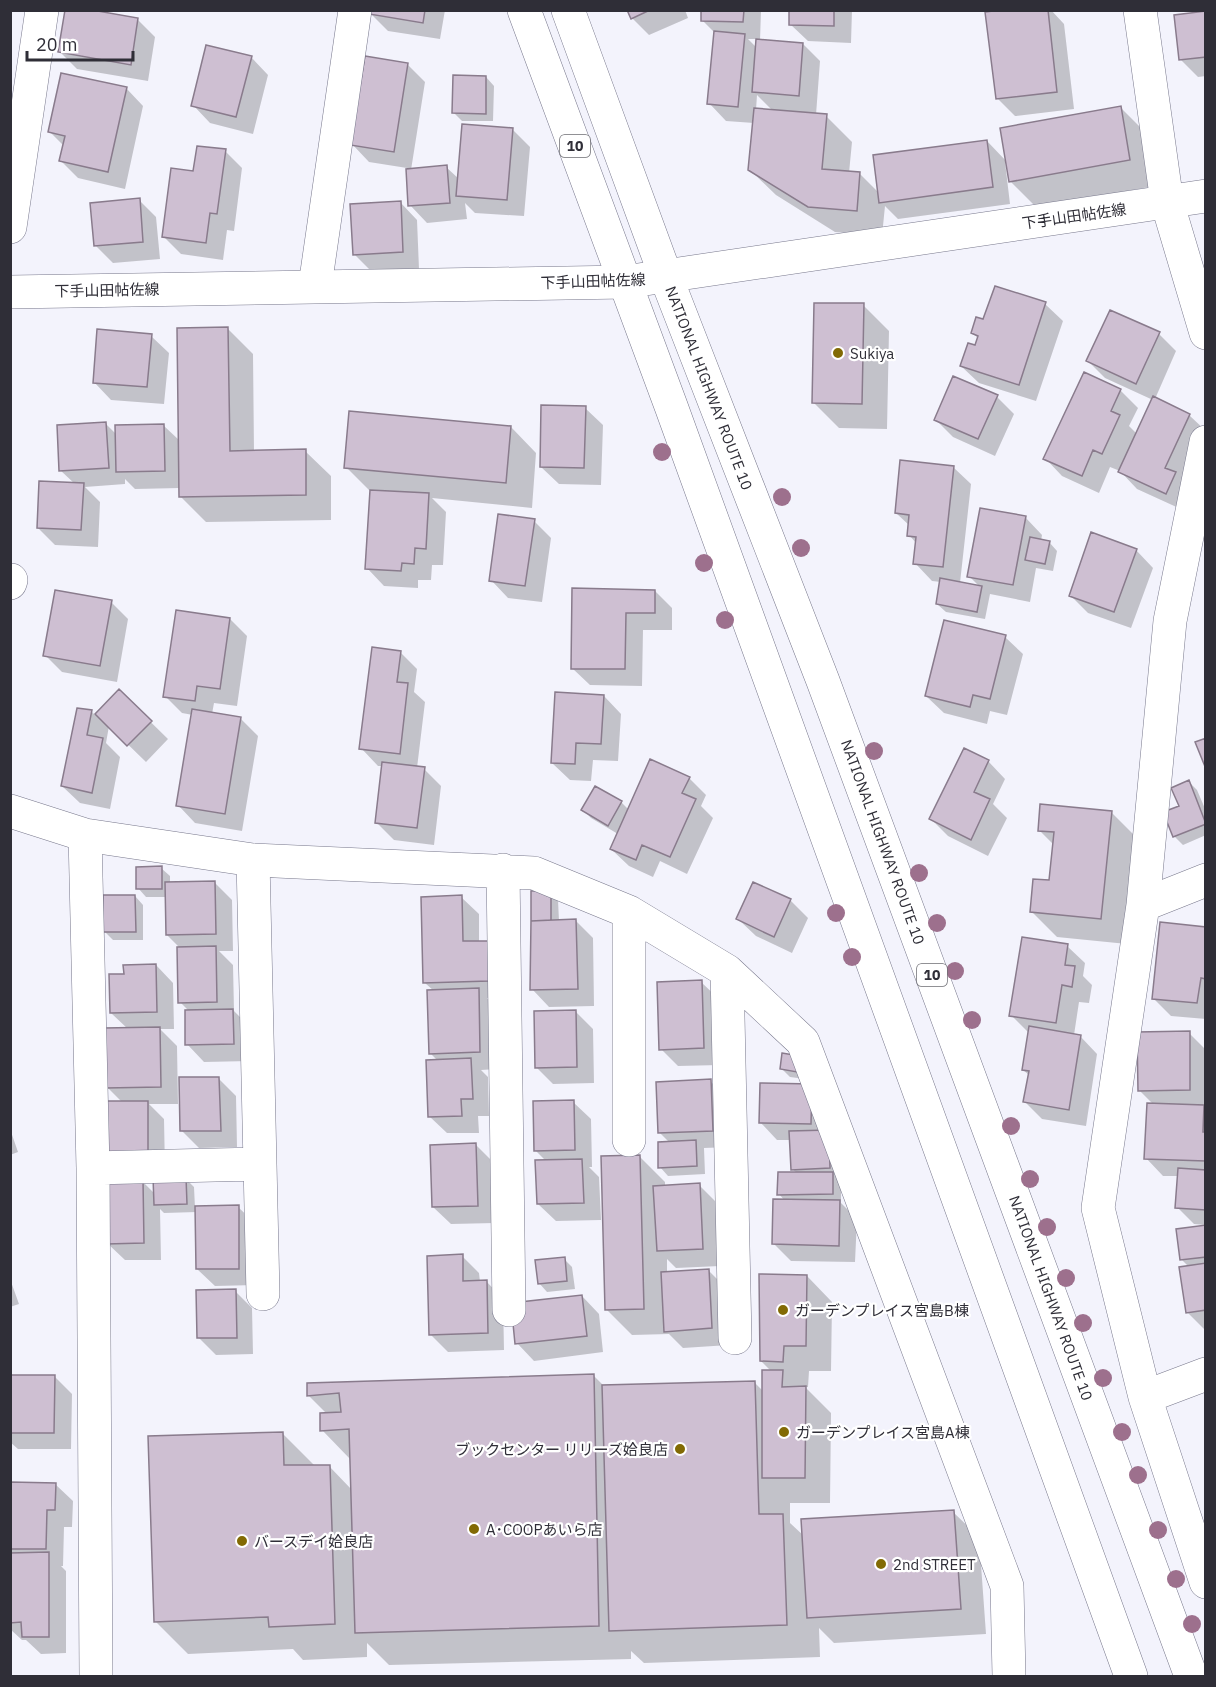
<svg xmlns="http://www.w3.org/2000/svg" width="1216" height="1687" viewBox="0 0 1216 1687" font-family="'IBM Plex Sans','Noto Sans JP',sans-serif">
	<style>
		.shadow { fill: #0003; fill-rule: evenodd }
		.building { fill: #cebfd2; stroke: #897b8c; stroke-width: 1.5 }
		.lines { fill: none; stroke-linecap: round; stroke-linejoin: round }
		.minor-casing { stroke: #78788c; stroke-width: 34 }
		.secondary-casing { stroke: #78788c; stroke-width: 34 }
		.trunk-casing { stroke: #78788c; stroke-width: 34 }
		.minor { stroke: #fff; stroke-width: 33 }
		.secondary { stroke: #fff; stroke-width: 33 }
		.trunk { stroke: #fff; stroke-width: 33 }
		.tree { fill: #9d708d }
		.poi-dot { fill: #826a04; stroke: #fff; stroke-width: 2 }
		.labels { text-anchor: middle; dominant-baseline: central; stroke-width: 4.5; stroke-linejoin: round; paint-order: stroke }
		.shield { fill: #fff; stroke: #6d6d73; stroke-width: 1.5 }
		.shield-label { font-size: 14px; font-weight: bold; fill: #2f2e37 }
		.street-label { font-size: 15px; fill: #2f2e37; stroke: #fff }
		.poi-label { font-size: 15px; fill: #2f2e37; stroke: #fff; text-anchor: start }
	</style>
	<rect width="100%" height="100%" fill="#f3f3fc"/>
	<path class="shadow" d="M371,10h74l-5,29 -52,-8 -17,-17z
		M629,10h56l3,8 -39,17 -17,-17z
		M703,10h58l-1,31 43,3 17,17 -4,54 10,1 26,26 -3,31 11,1 19,19 108,-52 20,21 113,-55 26,26 9,53 -119,21 -25,-25 -4,-20h-2l5,42 -112,15 -13,-13 -3,30 -47,-4 -59,-37 -26,-25 4,-47 -28,-2 -17,-18 6,-70 -13,-13zM748,39h9v9zM757,95l17,17 -18,-2z
		M791,10h61l-1,33 -43,-2 -18,-17z
		M1013,10h38l13,14 10,85 -59,7 -18,-18z
		M1206,13v63l-8,1 -17,-17z
		M138,20l17,17 -7,44 -71,-12 -17,-17z
		M251,57l17,18 -15,59 -43,-11 -17,-18z
		M407,64l18,18 -14,88 35,-3 13,12 53,-50 18,18 -6,69 -49,-3 -10,-10 2,16 -40,4 -17,-18 -3,-37 -38,-6 -17,-18z
		M486,77l8,9 -1,35h-31l-8,-8z
		M126,88l17,18 -18,83 -47,-11 -17,-17 3,-15 -14,-14z
		M225,151l17,17 -8,63 -7,-1 -4,30 -42,-6 -17,-17 31,-65z
		M139,200l17,17 4,42 -47,4 -17,-17z
		M400,202l17,18 2,49 -47,3 -18,-18z
		M996,287l49,17 18,17 -27,80 -57,-18 -18,-17 15,-19 3,-8 -6,-6 11,-12z
		M863,305l26,26 -2,98 -48,-1 -25,-25z
		M228,329l25,25 1,98 51,-1 26,25v44l-125,2 -26,-26v-8l-45,1 -10,-10v5l-40,3 15,15 -2,45 -43,-2 -17,-17 37,-44 -15,-14 46,-46 11,11 46,-10 17,16z
		M1159,334l17,17 -21,48 34,16 17,16 -23,79 -46,-21 -17,-18 -10,-4 -11,26 -37,-17 -17,-18 40,-84 36,17 17,17 -9,18 8,8 16,-34 -48,-22 -17,-17z
		M151,336l18,17 -5,51 -53,-4 -17,-18z
		M997,397l17,17 -19,42 -42,-19 -17,-17z
		M585,408l18,17 -2,60 -42,-1 -18,-17z
		M511,427l25,26 -4,55 -100,-10 14,14 -3,53h-11l-1,15h-13v8l-34,-2 -17,-18 5,-75 -26,-26z
		M953,467l18,17 -11,99 19,3 -10,-10 56,-59 17,18 -1,6 8,1 8,9 -4,20 -17,-3 -6,34 -40,-8 -5,25 -39,-7 -9,-8 4,-22 -9,-1 -17,-18 2,-19 -8,-9 1,-9 -14,-13z
		M534,521l17,17 -9,64 -34,-4 -17,-18z
		M1136,550l17,18 -22,60 -43,-15 -17,-17z
		M574,590l81,1 17,17v22h-29l-1,56 -52,-1 -18,-17z
		M111,602l17,17 -11,63 -55,-10 -17,-17z
		M230,619l17,17 -10,70 -23,-3 -2,11 29,5 17,17 -16,95 -47,-8 -17,-18 15,-90 -11,-2 -17,-17z
		M1005,637l18,17 -16,61 -17,-4 -3,13 -43,-11 -18,-17z
		M400,652l17,17 -3,23 11,10 -8,66 7,1 17,17 -7,59 -40,-5 -17,-17 6,-57h-5l-17,-18z
		M119,691l49,48 -22,23 -37,-36 -3,17 14,14 -10,52 -30,-6 -18,-17 30,-74 3,3z
		M604,696l17,18 -3,47 -25,-1 -2,21 -21,-1 -18,-17z
		M988,761l17,18 -12,25 14,14 -19,38 -40,-20 -17,-17z
		M689,778l17,17 -5,11 12,12 -26,56 -27,-13 -7,16 -24,-11 -18,-17 7,-15 -27,-16 -8,-8 38,-8 8,8z
		M1189,782l8,8 9,21v24l-23,10 -9,-9 6,-30z
		M1111,812l26,26 -10,106 -70,-7 -25,-25 18,-30 4,-37 -15,-15z
		M161,868l9,8v8l45,-1 17,17 1,51h-14l14,14 1,46 16,16v34l-46,1 -17,-18 2,-33 -9,-9 1,-53 -14,-14v-38h-21l-8,-9z
		M754,884l37,17 17,17 -16,35 -36,-17 -18,-17z
		M532,892l26,8 1,21h17l17,17 1,68 -45,1 -17,-18z
		M135,896l8,9v35h-30l-8,-8z
		M461,897l18,17v28l27,56h-19l8,9 2,62 -16,1 7,7 1,39h-11l1,17h-32l-18,-17 9,-55 -8,-8 4,-62 -9,-8z
		M1206,928v91l-35,-3 -18,-18z
		M1067,946l18,17 -2,13 9,9 -3,18 -10,-1 -5,33 6,1 17,18 -11,72 -44,-7 -17,-17 4,-27 -6,-5 5,-38 -17,-17z
		M156,965l17,18 1,46h-14l17,17 1,58h-29l15,15 1,51 -40,1 -3,-69 -15,-15 21,-58 -17,-16 14,-37z
		M701,982l18,17 1,66 -42,1 -17,-17z
		M575,1011l18,18 1,54 -41,1 -17,-17z
		M1189,1033l17,17v57h-2l2,2v116l-12,-1 -17,-17 2,-31h-16l-17,-18 8,-53 -14,-14z
		M784,1055l21,24 -15,-2 -9,-9z
		M219,1079l17,17 1,51 -38,1 -17,-17z
		M710,1081l18,17 2,49 -26,1 1,26 -37,2 -8,-9 10,-24 -11,-11z
		M573,1102l18,17 1,48h-3l10,10 2,43 -45,1 -18,-17 8,-43 -11,-11z
		M828,1103l13,82v18l16,16 -2,43 -64,-1 -17,-17 11,-43 -6,-7 18,-21 -5,-4 -1,-29h-14l-17,-18z
		M10,1129l8,23 -8,3z
		M476,1145l17,17 2,61 -44,1 -18,-17z
		M639,1156l26,26v4l34,-1 17,17 4,64 -44,2 -9,-9v14l41,-3 18,18 3,57 -46,3 -14,-14 -37,1 -26,-26z
		M185,1178l9,9 1,21 43,-1 18,17v61l-41,1 -18,-17v-57l-33,1 -4,-4 1,51h-36l-18,-17 35,-62 13,13z
		M1206,1227v103h-1l-18,-18 2,-45 -8,-8z
		M462,1256l17,17 1,9 6,-1 17,18 1,51 -56,2 -17,-17z
		M564,1259l8,8 3,22 -28,3 -8,-9z
		M807,1276l25,26 -1,69h-22l-1,16h-3l26,26 -1,90h-40v20l14,13 149,-24 26,25 7,97 -152,9 -15,-15 1,29 -176,6 -13,-12v8l-242,6 -22,-22v14l-64,3 -10,-11 -105,5 -33,-33 128,-187 32,32h14l23,24 -1,-30 -29,-30 5,-16 -18,-18v-12l284,-9 11,11 151,-3 9,9 8,-20 -11,-11z
		M10,1279l9,25 -9,3z
		M235,1291l17,17 1,46 -37,1 -17,-17z
		M582,1296l17,18 4,38 -69,9 -17,-18z
		M10,1376h44l18,18 -1,55h-53l-8,-7z
		M10,1484h45l18,17 -1,26h-8l-1,39h-2l5,5v82l-25,1 -15,-14h-4l-12,-11z"/>
	<path class="building" d="M65,10h27l46,8 -7,47 -73,-13z
		M370,10h55l-2,13 -54,-9z
		M627,10h23l-19,9z
		M701,10h43l-1,12 -42,-1z
		M789,10h45v16l-45,-1z
		M1001,10h47l9,82 -61,7 -11,-87z
		M1206,11v46l-27,3 -5,-45z
		M714,31l31,3 -7,73 -31,-3z
		M756,39l47,4 -4,53 -47,-4z
		M206,45l46,11 -16,61 -45,-11z
		M365,56l43,7 -14,89 -44,-7z
		M61,73l66,14 -19,85 -49,-11 6,-25 -17,-4z
		M453,75l33,1v38l-34,-1z
		M1121,106l9,54 -121,22 -9,-54z
		M754,108l73,6 -5,55 38,3 -3,39 -49,-4 -60,-37z
		M462,124l51,4 -6,72 -51,-4z
		M987,140l6,47 -114,16 -6,-48z
		M197,146l29,3 -9,65 -7,-1 -4,30 -44,-6 9,-69 22,3z
		M447,165l3,38 -42,3 -2,-37z
		M140,198l3,44 -49,4 -4,-43z
		M401,201l2,51 -50,3 -3,-51z
		M995,286l51,16 -27,83 -59,-19 8,-23 7,2 3,-9 -7,-3 5,-16 7,2z
		M814,303h50l-2,101 -50,-1z
		M1110,310l50,22 -24,52 -50,-23z
		M228,327l2,124 76,-2v46l-127,2 -2,-169z
		M97,329l55,5 -5,53 -54,-4z
		M1084,372l37,17 -10,22 9,4 -18,39 -9,-4 -11,26 -39,-17z
		M953,376l45,19 -20,44 -44,-19z
		M1153,396l37,18 -25,54 11,4 -10,22 -48,-22z
		M541,405l45,1 -2,62 -44,-1z
		M349,411l162,15 -5,57 -162,-15z
		M106,422l3,46 -50,3 -2,-46z
		M164,424l1,47 -49,1 -1,-47z
		M900,460l54,6 -11,101 -30,-3 3,-27 -9,-1 2,-21 -14,-2z
		M39,481l45,2 -3,47 -44,-2z
		M370,490l59,3 -3,56 -11,-1 -1,16 -12,-1 -1,8 -36,-2z
		M980,508l46,8 -13,69 -46,-8z
		M498,514l37,5 -10,67 -36,-5z
		M1091,532l46,17 -23,63 -45,-16z
		M1030,537l20,4 -5,23 -20,-4z
		M940,578l42,8 -5,26 -41,-8z
		M572,588l83,2v23h-29l-1,56h-54z
		M55,590l57,10 -12,66 -57,-10z
		M176,610l54,8 -10,71 -23,-3 -2,15 -32,-4z
		M944,620l62,15 -16,64 -17,-4 -3,12 -45,-11z
		M372,647l29,4 -4,31 11,1 -8,71 -41,-5z
		M119,689l33,32 -25,25 -32,-32z
		M555,692l49,3 -3,49 -25,-1 -1,21 -24,-1z
		M77,708l15,2 -5,25 16,3 -11,55 -31,-7z
		M192,709l49,8 -16,97 -49,-8z
		M1206,738v31l-11,-27z
		M964,748l25,12 -15,32 16,7 -19,41 -42,-21z
		M650,759l40,18 -8,16 14,6 -26,58 -28,-12 -6,15 -26,-11z
		M382,762l43,5 -8,61 -42,-5z
		M1189,780l17,44 -33,13 -10,-25 16,-6 -8,-18z
		M595,786l27,15 -14,25 -27,-16z
		M1040,804l72,7 -11,108 -71,-7 3,-33 16,1 5,-48 -16,-1z
		M162,866v23h-26v-22z
		M215,881l1,53 -50,1 -1,-53z
		M753,882l38,17 -17,38 -38,-18z
		M551,890v30l-20,1v-30z
		M103,895h32l1,37h-33z
		M462,895l1,46h25l1,40 -66,2 -2,-86z
		M576,919l2,70 -48,1 1,-69z
		M1160,922l46,5v52l-5,-1 -4,25 -45,-4z
		M1022,937l46,7 -3,21 10,1 -3,21 -10,-2 -6,38 -47,-7z
		M216,946l1,56 -39,1 -1,-56z
		M156,964l1,48 -47,1 -1,-39h15l-1,-9z
		M702,980l2,68 -45,2 -2,-68z
		M479,988l1,64 -51,2 -2,-64z
		M233,1009l1,35 -49,1v-35z
		M576,1010l1,57 -42,1 -1,-57z
		M1029,1026l52,9 -12,75 -46,-8 6,-31 -7,-1z
		M160,1027l1,60 -56,1 -1,-60z
		M1190,1031v59l-52,1 -1,-59z
		M782,1053l18,3 -3,16 -17,-3z
		M471,1058l2,41h-12l1,17 -34,1 -2,-57z
		M179,1077h40l2,54h-41z
		M711,1079l2,52 -55,2 -2,-51z
		M760,1083l52,1 -1,40 -52,-1z
		M574,1100l1,50 -41,1 -1,-50z
		M106,1101h42v53h-42z
		M1147,1103l57,2 -1,27h3v29l-62,-2z
		M829,1130l1,38 -39,2 -2,-39z
		M696,1140l1,26 -39,2v-26z
		M476,1143l2,63 -46,1 -2,-62z
		M640,1155l4,154 -39,1 -4,-154z
		M582,1159l2,44 -47,1 -2,-44z
		M1178,1168l28,2v40l-31,-2z
		M778,1172h55v22l-56,1z
		M153,1177h33l1,27 -33,1z
		M143,1180l1,63 -38,1 -1,-63z
		M700,1183l3,66 -46,2 -4,-65z
		M773,1199l67,1 -1,46 -67,-2z
		M239,1205v64h-43l-1,-63z
		M1206,1225v32l-26,3 -4,-31z
		M463,1254v27l24,-1 1,53 -59,2 -2,-79z
		M565,1257l2,24 -29,3 -3,-24z
		M1206,1263v47l-20,3 -7,-46z
		M709,1269l3,59 -48,4 -3,-60z
		M759,1274l48,1 -1,71h-22l-1,16 -23,-1z
		M236,1289l1,49h-40l-1,-48z
		M582,1295l5,41 -72,8 -4,-41z
		M762,1370h21l-1,17 24,-1 -1,92h-43z
		M594,1374l5,252 -244,7 -6,-204 -29,2v-18l21,-1 -2,-19 -32,3v-13z
		M10,1375h45l-1,58h-44z
		M755,1381l4,133h24l4,111 -178,6 -7,-246z
		M283,1432l1,33h46l5,159 -66,3 -1,-10 -114,5 -6,-186z
		M10,1482l46,1 -1,27h-8l-1,39h-36z
		M954,1510l7,99 -154,9 -6,-99z
		M49,1552v85h-27l-1,-15 -11,1v-70z"/>
	<g class="lines">
		<defs>
			<path id="minor" d="M1140,10l27,192 39,131
				M10,227l32,-217
				M315,286l40,-276
				M1206,442l-36,179 -27,284 -45,303 47,189 61,185
				M10,583l1,-3
				M10,811l75,24 8,333 3,508
				M85,835l168,25 281,13 95,39 98,59 76,71 204,544 2,90
				M503,870l6,440
				M1143,905l63,-25
				M727,971l8,367
				M629,1140v-228
				M260,1164l3,130
				M93,1168l167,-4 -7,-304
				M1145,1397l61,-23"/>
			<path id="secondary" d="M10,292l615,-10 581,-86"/>
			<path id="trunk" d="M524,10l147,396 460,1270
				M568,10l98,267 157,404 368,995"/>
		</defs>
		<use href="#minor" class="minor-casing"/>
		<use href="#secondary" class="secondary-casing"/>
		<use href="#trunk" class="trunk-casing"/>
		<use href="#minor" class="minor"/>
		<use href="#secondary" class="secondary"/>
		<use href="#trunk" class="trunk"/>
	</g>
	<g class="tree">
		<circle cx="662" cy="452" r="9"/>
		<circle cx="782" cy="497" r="9"/>
		<circle cx="801" cy="548" r="9"/>
		<circle cx="704" cy="563" r="9"/>
		<circle cx="725" cy="620" r="9"/>
		<circle cx="874" cy="751" r="9"/>
		<circle cx="919" cy="873" r="9"/>
		<circle cx="836" cy="913" r="9"/>
		<circle cx="937" cy="923" r="9"/>
		<circle cx="852" cy="957" r="9"/>
		<circle cx="955" cy="971" r="9"/>
		<circle cx="972" cy="1020" r="9"/>
		<circle cx="1011" cy="1126" r="9"/>
		<circle cx="1030" cy="1179" r="9"/>
		<circle cx="1047" cy="1227" r="9"/>
		<circle cx="1066" cy="1278" r="9"/>
		<circle cx="1083" cy="1323" r="9"/>
		<circle cx="1103" cy="1378" r="9"/>
		<circle cx="1122" cy="1432" r="9"/>
		<circle cx="1138" cy="1475" r="9"/>
		<circle cx="1158" cy="1530" r="9"/>
		<circle cx="1176" cy="1579" r="9"/>
		<circle cx="1192" cy="1624" r="9"/>
	</g>
	<g class="poi-dot">
		<circle cx="838" cy="353" r="6"/>
		<circle cx="783" cy="1310" r="6"/>
		<circle cx="784" cy="1432" r="6"/>
		<circle cx="680" cy="1449" r="6"/>
		<circle cx="474" cy="1529" r="6"/>
		<circle cx="242" cy="1541" r="6"/>
		<circle cx="881" cy="1564" r="6"/>
	</g>
	<g class="labels">
		<g class="shield">
			<rect x="560" y="135" width="30" height="22" rx="4.5"/>
			<rect x="917" y="964" width="30" height="22" rx="4.5"/>
		</g>
		<g class="shield-label">
			<text x="575" y="146">10</text>
			<text x="932" y="975">10</text>
		</g>
		<g class="street-label">
			<text transform="translate(1074 216) rotate(-8)">下手山田帖佐線</text>
			<text transform="translate(593 281) rotate(-2)">下手山田帖佐線</text>
			<text transform="translate(107 290) rotate(-1)">下手山田帖佐線</text>
			<text transform="translate(709 388) rotate(69)">NATIONAL HIGHWAY ROUTE 10</text>
			<text transform="translate(883 842) rotate(70)">NATIONAL HIGHWAY ROUTE 10</text>
			<text transform="translate(1051 1298) rotate(70)">NATIONAL HIGHWAY ROUTE 10</text>
		</g>
		<g class="poi-label">
			<text x="850" y="353">Sukiya</text>
			<text x="795" y="1310">ガーデンプレイス宮島B棟</text>
			<text x="796" y="1432">ガーデンプレイス宮島A棟</text>
			<text x="668" y="1449" text-anchor="end">ブックセンター リリーズ姶良店</text>
			<text x="486" y="1529">A･COOPあいら店</text>
			<text x="254" y="1541">バースデイ姶良店</text>
			<text x="893" y="1564">2nd STREET</text>
		</g>
	</g>
	<rect width="1216" height="1687" fill="none" stroke="#2f2e37" stroke-width="24"/>
	<path d="M27 51v9h106v-9" fill="none" stroke="#2f2e37" stroke-width="3"/>
	<text x="36" y="51" font-size="18" fill="#2f2e37" stroke="#ffffff" stroke-width="4.5" paint-order="stroke">20 m</text>
</svg>
